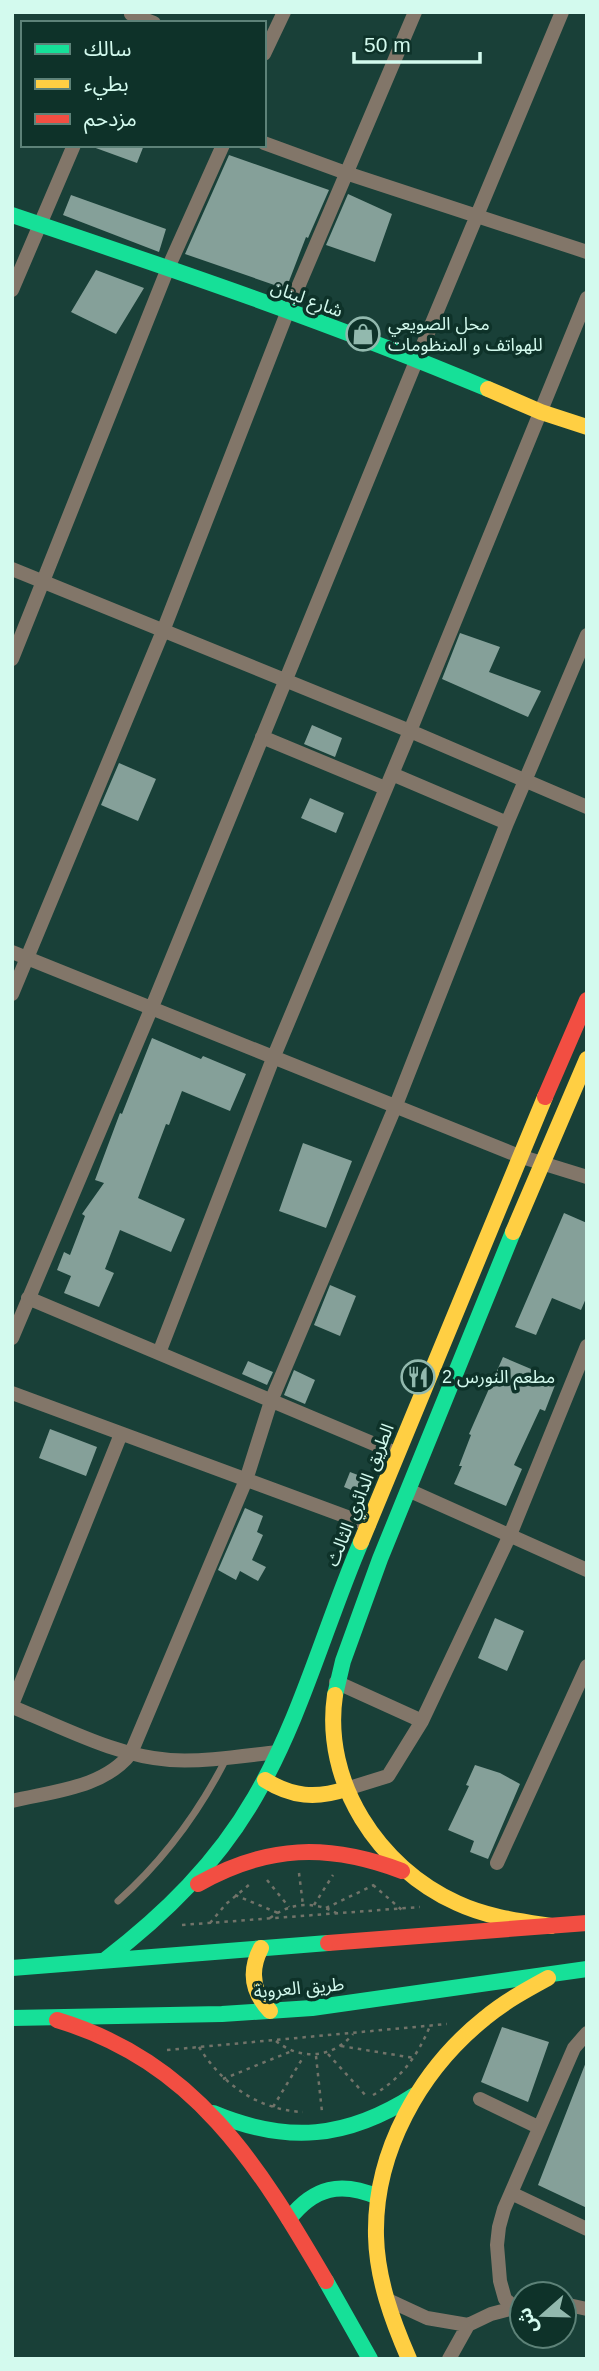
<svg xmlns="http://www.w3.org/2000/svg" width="599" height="2371" viewBox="0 0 599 2371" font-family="Arial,'Noto Sans Arabic',sans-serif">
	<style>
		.building { fill: #85a099 }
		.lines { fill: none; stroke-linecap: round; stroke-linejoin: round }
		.path { stroke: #717369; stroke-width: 2.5; stroke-dasharray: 3.5 5; stroke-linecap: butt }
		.lane { stroke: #827669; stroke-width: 7 }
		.street { stroke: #827669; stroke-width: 14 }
		.fast { stroke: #16e098; stroke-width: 16 }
		.slow { stroke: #ffcf43; stroke-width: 16 }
		.jam { stroke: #f24e42; stroke-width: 16 }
		.labels { text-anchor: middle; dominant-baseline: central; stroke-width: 7; stroke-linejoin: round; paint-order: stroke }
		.street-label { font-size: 18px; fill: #d3faee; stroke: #0e3229 }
		.poi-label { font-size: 18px; fill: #d3faee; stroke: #0e3229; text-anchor: start }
	</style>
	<rect width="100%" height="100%" fill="#194038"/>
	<path class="building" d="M94,145h50l-7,18 -44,-16z
		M229,155l100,35 -21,48 -2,-1 -20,52 -101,-35z
		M348,194l44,20 -17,48 -49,-17z
		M71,195l95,34 -7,23 -96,-37z
		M96,270l48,18 -28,46 -45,-22z
		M460,633l40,14 -11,25 52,19 -13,26 -86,-38z
		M312,725l30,13 -7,19 -31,-13z
		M119,763l37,16 -18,42 -37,-16z
		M310,798l34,15 -8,20 -35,-15z
		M152,1038l49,21 2,-3 43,18 -16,37 -48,-20 -13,34 -3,-1 -28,74 47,21 -14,33 -51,-22 -15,39 9,4 -15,34 -35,-14 7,-17 -14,-6 7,-18 6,3 15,-39 -3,-2 22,-31 -9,-3 25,-67 2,1z
		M303,1143l49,18 -26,67 -47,-17z
		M564,1213l23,10v73l-6,14 -29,-12 -16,37 -21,-8z
		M330,1285l26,11 -16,40 -26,-11z
		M503,1357l54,23 -12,31 -5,-2 -26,56 8,4 -16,37 -52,-22 8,-18h-3l12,-31 -2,-1z
		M248,1361l25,11 -6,13 -25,-11z
		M294,1370l21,10 -10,24 -21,-9z
		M50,1429l47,18 -11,29 -47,-18z
		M350,1472l13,5 -7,15 -12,-5z
		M245,1508l18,8 -6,16 6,3 -11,25 14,7 -8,14 -18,-10 -4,9 -18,-10z
		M495,1618l29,13 -17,40 -29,-13z
		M475,1765l25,8 20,11 -32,75 -18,-7 4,-11 -26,-11 21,-44 -3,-1z
		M502,2027l47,15 -21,60 -47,-20z
		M586,2062l1,1v145l-49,-23z"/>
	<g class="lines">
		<path class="path" d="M299,1873l4,32
			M267,1880l22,27
			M373,1885l29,25
			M235,1895l43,18
			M314,1905l19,-30
			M326,1908l48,-23
			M270,1918c21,-16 46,-17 68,-4
			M210,1923l16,-19 24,-20
			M182,1925l238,-18
			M276,2041c25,20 57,17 77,-7
			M341,2046l73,12
			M199,2047c23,37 59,63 104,65
			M167,2050l280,-26
			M328,2054l40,44
			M316,2056l6,56
			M223,2079l69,-28
			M373,2095c28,-16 45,-40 57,-69
			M273,2107l31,-51"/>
		<path class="lane" d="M118,1901c46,-41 80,-87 108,-142"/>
		<path class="street" d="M131,14l23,9
			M264,54l20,-42
			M264,143l82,30 241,79
			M12,290l62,-145
			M12,569l398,162 177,76
			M12,659l156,-391 55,-123
			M262,737l123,51
			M392,774l115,49
			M12,952l507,204 68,21
			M12,994l151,-363 124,-318 128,-301
			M28,1298l370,156
			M12,1338l140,-331 265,-648 145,-347
			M159,1353l115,-297 136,-325 177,-433
			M12,1393l357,132
			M408,1490l179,80
			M336,1682l86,39
			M12,1705l109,-271
			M12,1707c51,20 103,49 158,53 36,2 72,-4 108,-8
			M346,1789l42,-13 34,-55 88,-186 77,-189
			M12,1801c41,-10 92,-13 119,-48l115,-273 25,-79 125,-296 111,-282 80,-188
			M497,1863l90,-197
			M480,2099l58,28
			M511,2193l76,36
			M386,2299l41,19 41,7
			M564,2304l23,5
			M514,2307l-9,-8 -5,-18 -3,-36 2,-18 5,-18 70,-161 13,-15
			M449,2359l19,-34 23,-11 30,-8"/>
		<path class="fast" d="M12,215c160,54 320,108 476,174
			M335,1695l8,-34 37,-102 133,-327
			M105,1960c60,-46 112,-97 150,-163 46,-79 70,-171 106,-255
			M12,1968l316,-25
			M12,2018l210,-4 90,-6 275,-39
			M213,2113c74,31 134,26 202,-18
			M289,2219c25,-32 52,-38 89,-22
			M326,2281l44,78"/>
		<path class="slow" d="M488,389l53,23 46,15
			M513,1232l74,-173
			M361,1542l184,-445
			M335,1695c-13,87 44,173 122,208 30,14 62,18 94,23
			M265,1780c27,17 51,19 81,9
			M261,1948c-12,23 -9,44 9,63
			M409,2359c-17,-39 -32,-80 -33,-123 -2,-84 44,-166 109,-218 19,-16 41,-28 63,-40"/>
		<path class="jam" d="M545,1097l42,-97
			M198,1884c69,-39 130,-41 204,-13
			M328,1943l259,-20
			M57,2020c138,42 200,143 269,261"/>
	</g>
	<defs>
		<symbol id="shop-ring" viewBox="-11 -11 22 22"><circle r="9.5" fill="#0e3229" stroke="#92b9ae" stroke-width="1.5"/><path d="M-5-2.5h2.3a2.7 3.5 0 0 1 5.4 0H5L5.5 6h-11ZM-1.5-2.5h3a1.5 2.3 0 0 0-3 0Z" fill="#92b9ae"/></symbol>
		<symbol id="restaurant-ring" viewBox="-11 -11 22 22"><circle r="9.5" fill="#0e3229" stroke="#92b9ae" stroke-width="1.5"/><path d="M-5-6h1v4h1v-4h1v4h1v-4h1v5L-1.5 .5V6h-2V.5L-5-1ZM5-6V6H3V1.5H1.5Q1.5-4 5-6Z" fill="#92b9ae"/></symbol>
	</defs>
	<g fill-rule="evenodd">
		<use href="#shop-ring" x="344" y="315" width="38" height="38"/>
		<use href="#restaurant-ring" x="399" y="1358" width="38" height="38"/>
	</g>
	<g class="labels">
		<g class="street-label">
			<text transform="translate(307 299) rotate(20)">شارع لبنان</text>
			<text transform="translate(360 1495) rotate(-68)">الطريق الدائري الثالث</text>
			<text transform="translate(299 1988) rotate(-5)">طريق العروبة</text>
		</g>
		<g class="poi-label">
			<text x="388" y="324">محل الصويعي<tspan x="388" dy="21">للهواتف و المنظومات</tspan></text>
			<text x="442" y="1377">مطعم النورس 2</text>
		</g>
	</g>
	<rect width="599" height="2371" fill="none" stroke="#d3faee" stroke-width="28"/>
	<rect x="21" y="21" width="245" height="126" fill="#0e3229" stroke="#5d8278" stroke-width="2"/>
	<rect x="35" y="44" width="35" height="10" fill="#16e098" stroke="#5d8278" stroke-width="2"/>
	<text x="84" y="56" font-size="21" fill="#d3faee">سالك</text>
	<rect x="35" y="79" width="35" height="10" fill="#ffcf43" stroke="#5d8278" stroke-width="2"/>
	<text x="84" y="91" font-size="21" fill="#d3faee">بطيء</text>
	<rect x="35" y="114" width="35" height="10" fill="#f24e42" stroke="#5d8278" stroke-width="2"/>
	<text x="84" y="126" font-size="21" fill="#d3faee">مزدحم</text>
	<g transform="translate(543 2315) rotate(250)"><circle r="33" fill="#0e3229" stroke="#5d8278" stroke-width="2"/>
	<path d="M0-5L12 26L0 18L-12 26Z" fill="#92b9ae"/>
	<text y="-10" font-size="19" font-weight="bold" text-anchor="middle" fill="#d3faee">ش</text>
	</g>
	<path d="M354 52v10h126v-10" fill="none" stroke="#d3faee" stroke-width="3.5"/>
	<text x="364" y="52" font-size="21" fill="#d3faee" stroke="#0e3229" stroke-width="5" paint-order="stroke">50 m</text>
</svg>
